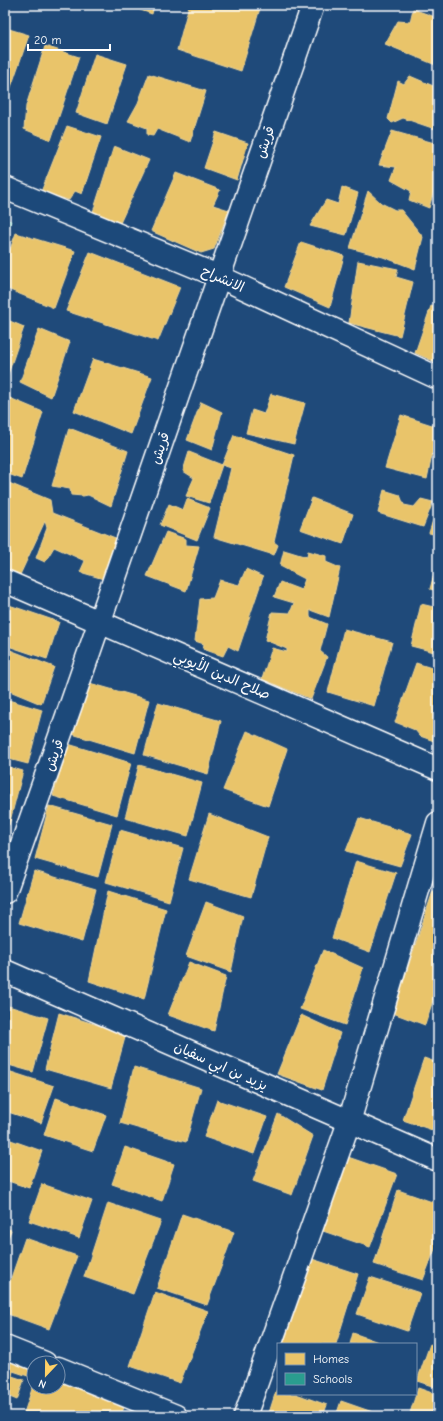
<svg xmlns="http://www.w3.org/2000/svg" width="443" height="1421" viewBox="0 0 443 1421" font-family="'Comic Neue','Playpen Sans Arabic',sans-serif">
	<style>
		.homes { fill: #e9c46a; stroke: #f0d697 }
		.schools { fill: #2a9d8f; stroke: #6abab1 }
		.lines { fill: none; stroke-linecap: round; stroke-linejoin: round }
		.minor-casing { stroke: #fff; stroke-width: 25 }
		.minor { stroke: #1f4a7a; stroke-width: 22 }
		.labels { text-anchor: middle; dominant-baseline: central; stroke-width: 4; stroke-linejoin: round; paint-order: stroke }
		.street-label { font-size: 14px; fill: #fff; stroke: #1f4a7a }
	</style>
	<rect width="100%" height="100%" fill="#1f4a7a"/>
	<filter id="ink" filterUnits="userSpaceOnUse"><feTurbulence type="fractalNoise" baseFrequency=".025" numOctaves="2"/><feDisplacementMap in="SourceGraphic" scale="8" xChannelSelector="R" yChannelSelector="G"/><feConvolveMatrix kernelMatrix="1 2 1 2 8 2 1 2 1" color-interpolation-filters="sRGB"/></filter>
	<g filter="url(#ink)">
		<path class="homes" d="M126,5h28l-2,9z
			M189,5h72l-20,66 -64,-21z
			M413,9l25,9v48l-53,-22 13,-23 12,1z
			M5,23l4,6 20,6 -20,58 -4,-1z
			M45,46l34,11 -28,83 -27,-11 2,-23z
			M95,54l32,10 -20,60 -31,-11z
			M149,74l57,17 -16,51 -33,-13 -4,7 -6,-1v-7l-19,-7 10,-18z
			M410,76l28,12v42l-35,-12 -11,5 -4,-4 10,-38 6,3z
			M5,106l4,1 -4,9z
			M67,126l34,11 -19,57 -7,-3 -6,9 -28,-8z
			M392,131l46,13v32l-9,32 -20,-8 2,-9 -20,-11 5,-13 -17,-2z
			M216,132l32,11 -11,37 -33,-12z
			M114,146l35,14 -29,63 -27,-11z
			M176,173l44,17 -7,15 16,5 -15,39 -13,4 -50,-22z
			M342,187l16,6 -12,42 -36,-9 16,-26 12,4z
			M368,191l13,12 14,7h6l22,27 -8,32 -32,-12 -33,-9z
			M16,233l59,18 -21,57 -49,-20v-25z
			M301,242l43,14 -14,51 -46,-20z
			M90,252l90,35 -22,54 -92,-30z
			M358,261l40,8 -2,8 17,5 -13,54 -51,-13z
			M431,306l7,2v55l-23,-10z
			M5,319l19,8 -19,56z
			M39,329l31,13 -19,55 -31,-15z
			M93,359l59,18 -21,57 -57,-23z
			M271,394l34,9 -11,41 -48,-11 6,-23 12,4z
			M5,396l38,16 -21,67 -17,-6z
			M201,402l21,10 -10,38 -25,-10z
			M401,415l37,12 -11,52 -42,-11z
			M69,428l59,23 -17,55 -23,-11 -5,1 -12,-1 -1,-6 -18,-3z
			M234,435l60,20 -20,87 4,3 -4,10 -60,-18 17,-69 -9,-3z
			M189,452l33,13 -13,38 -23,-7 8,-18 -11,-7z
			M9,483l41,17 2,13 71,28 -16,39 -27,-8 5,-11 -31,-14 -9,15 -9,-4 11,-30 -2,-7 -26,56 -14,-6v-77z
			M384,490l16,5 4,10 10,2 7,-8 12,3 -10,25 -45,-14z
			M312,498l41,16 -10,30 -43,-15z
			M187,499l23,9 -13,32 -37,-15 9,-21 14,6z
			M438,504v31l-9,-2z
			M166,532l20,7v6l13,1 -13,45 -39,-15z
			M284,550l23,7 1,-6 18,5v6l14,6 -11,49 -19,-7v7l17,7 -7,27 7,6 -16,42 -49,-20 10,-31 15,4v-3l-22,-9 7,-28 18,1 4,-10 -20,-6 6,-15 21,8 4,-11 -25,-13z
			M438,559v32l-8,-2z
			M246,569l17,8 -25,74 -10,-5 -5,10 -20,-7 1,-5 -9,-3 5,-42 13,-1 7,-18 19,5z
			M421,604l17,4v45l-27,-7z
			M9,605l50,17 -12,37 -42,-14v-27z
			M344,629l48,13 -18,64 -46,-14z
			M5,648l49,19 -13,37 -36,-15z
			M416,663l22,7 -1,72 -17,-6 -5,-6 -20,-8z
			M86,682l63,18 -14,53 -63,-19z
			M5,699l37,11 -14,54 -23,-6z
			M158,703l63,18 -13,53 -64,-19z
			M247,731l40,18 -19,57 -45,-16z
			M68,744l63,19 -14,52 -64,-19z
			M139,765l63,18 -14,53 -63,-18z
			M5,766l18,5 -14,54 -4,-1z
			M49,806l63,18 -14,53 -63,-18z
			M209,814l59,23 -17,60 -62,-18z
			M359,818l53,16 -12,32 -54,-15z
			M120,830l63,18 -14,53 -63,-19z
			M356,861l40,12 -26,79 -38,-14z
			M34,871l62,18 -14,53 -63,-19z
			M108,891l58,18 -22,90 -55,-18z
			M433,891l5,1v93l-13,40 -32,-12z
			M206,902l37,14 -12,56 -45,-16z
			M323,950l40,18 -18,57 -45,-16z
			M189,962l37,14 -12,55 -46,-16z
			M5,1005l43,13 -15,54 -28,-8z
			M59,1013l67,21 -15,54 -66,-19z
			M301,1015l39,18 -18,57 -45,-16z
			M424,1058l14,5v69l-35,-12z
			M134,1067l67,21 -15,54 -66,-19z
			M5,1070l49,16 -13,37 -36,-12z
			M56,1098l50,17 -13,36 -49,-16z
			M217,1100l50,17 -13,37 -50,-17z
			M278,1114l35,22 -21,59 -39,-14z
			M5,1138l37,13 -13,37 -24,-8z
			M125,1147l49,17 -12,37 -50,-17z
			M345,1156l52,18 -27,73 -50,-17z
			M42,1184l50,17 -13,37 -50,-17z
			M398,1190l40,14v37l-15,39 -49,-16z
			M108,1203l53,18 -28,73 -49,-17z
			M182,1214l52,18 -27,73 -50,-17z
			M5,1228l6,2 -6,17z
			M25,1238l52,18 -28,73 -44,-16v-18z
			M309,1258l49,16 -22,70h-56z
			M370,1277l50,16 -13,38 -50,-17z
			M155,1292l53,19 -28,72 -50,-17z
			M438,1321v18l-6,-2z
			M353,1333l31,11h-34z
			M430,1344l8,3v41l-21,-7z
			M5,1352l29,12v14l-21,-7 -1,5 12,4 -7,20 -12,-5z
			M58,1377l67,27 -4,12h-98l11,-33v4h24z
			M277,1388l1,6h18l31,11 -4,11h-55z
			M418,1388l20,7v21h-29z
			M341,1401l43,15h-48z"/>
		<path class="schools" d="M5,219l6,2 -6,17z"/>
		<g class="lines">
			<defs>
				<path id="minor" d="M5,188l213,88 220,102
					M5,581l433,188
					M5,892c105,-295 205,-592 308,-887
					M5,971l433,189
					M5,1347l40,16
					M58,1368l118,48
					M245,1416l104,-294 89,-299"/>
			</defs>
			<use href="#minor" class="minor-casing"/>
			<use href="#minor" class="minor"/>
		</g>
	</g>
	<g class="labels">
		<g class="street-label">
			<text transform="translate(265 142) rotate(-71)">قريش</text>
			<text transform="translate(223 279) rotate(24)">الانشراح</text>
			<text transform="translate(160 448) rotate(-71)">قريش</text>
			<text transform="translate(222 675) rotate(23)">صلاح الدين الأيوبي</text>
			<text transform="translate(54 755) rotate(-70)">قريش</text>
			<text transform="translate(221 1066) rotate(24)">يزيد بن ابي سفيان</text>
		</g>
	</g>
	<rect width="443" height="1421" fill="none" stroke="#1f4a7a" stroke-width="20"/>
	<rect x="10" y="10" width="423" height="1401" fill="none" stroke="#fff" stroke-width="1.5" filter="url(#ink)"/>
	<rect x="277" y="1343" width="140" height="52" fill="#1f4a7a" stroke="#7992af"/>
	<rect x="285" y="1353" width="20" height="12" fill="#e9c46a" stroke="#7992af"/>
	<text x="313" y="1363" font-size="12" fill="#ffffff">Homes</text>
	<rect x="285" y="1373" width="20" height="12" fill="#2a9d8f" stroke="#7992af"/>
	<text x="313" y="1383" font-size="12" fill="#ffffff">Schools</text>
	<g transform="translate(46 1375) rotate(202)"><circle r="19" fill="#1f4a7a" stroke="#7992af"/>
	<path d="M0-3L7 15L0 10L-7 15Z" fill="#ffd166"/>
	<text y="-6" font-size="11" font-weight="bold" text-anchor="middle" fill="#ffffff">N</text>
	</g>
	<path d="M28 44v6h82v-6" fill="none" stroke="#ffffff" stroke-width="2"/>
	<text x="34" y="44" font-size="12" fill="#ffffff" stroke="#1f4a7a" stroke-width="3" paint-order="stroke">20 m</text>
</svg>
